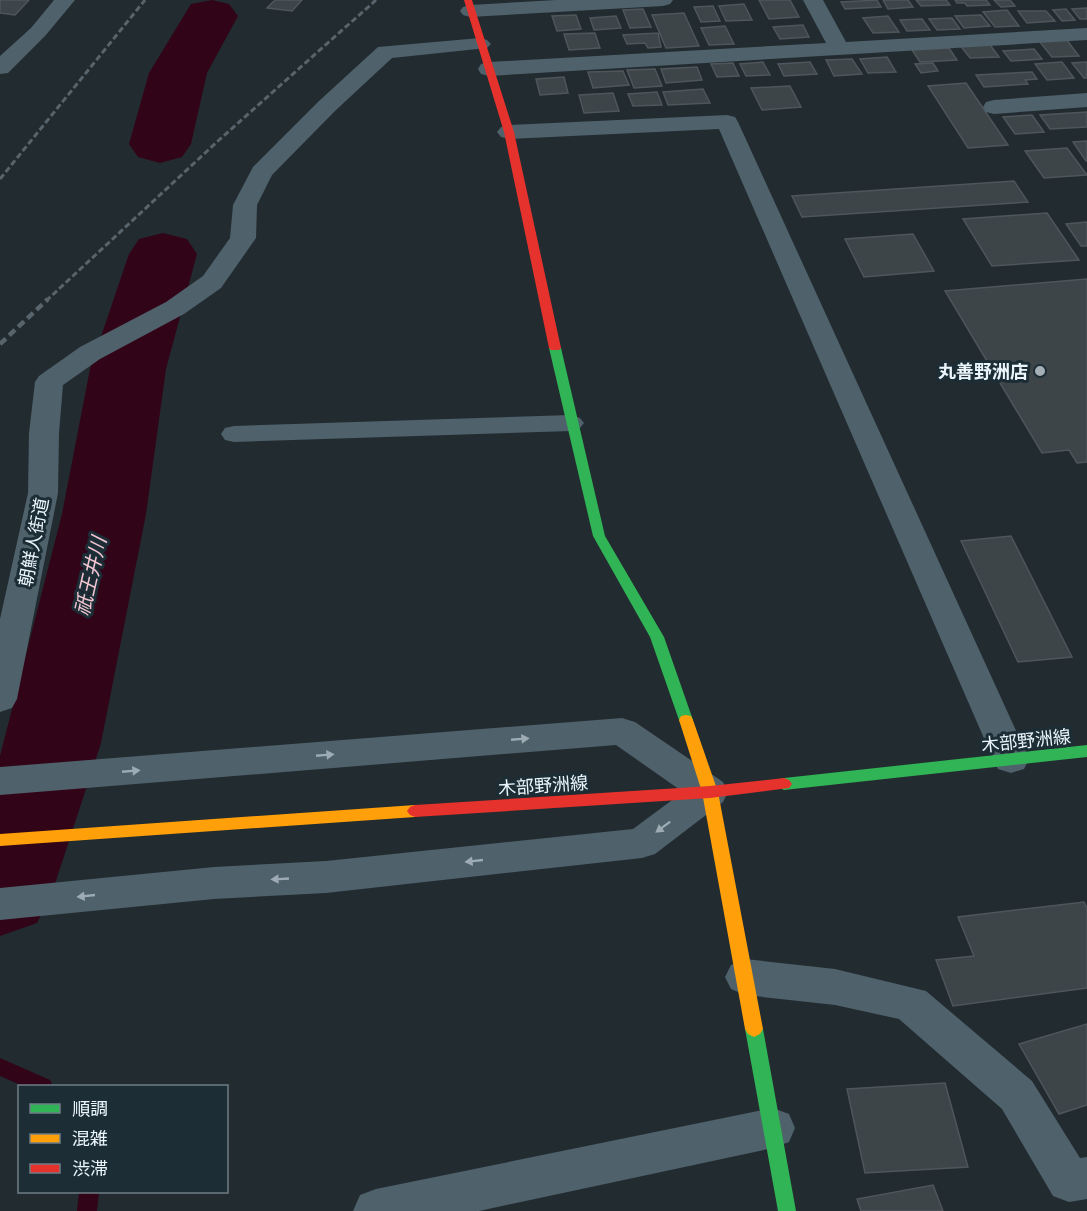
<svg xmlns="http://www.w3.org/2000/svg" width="1087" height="1211" viewBox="0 0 1087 1211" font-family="Manrope,'Noto Sans JP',sans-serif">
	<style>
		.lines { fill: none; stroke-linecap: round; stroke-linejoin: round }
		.stream { fill: #320418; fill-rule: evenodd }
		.river { fill: #320418; fill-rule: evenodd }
		.building { fill: #3e4549; stroke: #4f565b; stroke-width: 1.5 }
		.lane { fill: #4f616b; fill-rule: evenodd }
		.street { fill: #4f616b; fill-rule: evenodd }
		.fast { fill: #30b455; fill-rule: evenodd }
		.slow { fill: #ff9f0a; fill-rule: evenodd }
		.jam { fill: #e5322d; fill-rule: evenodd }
		.rail-far1 { stroke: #58646b; stroke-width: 3; stroke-dasharray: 6 3; stroke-linecap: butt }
		.rail { stroke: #58646b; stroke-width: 4.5; stroke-dasharray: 8 4.5; stroke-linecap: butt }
		.oneway { fill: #9dacb4 }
		.poi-dot { fill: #a5afb5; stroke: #1c2d36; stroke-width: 2 }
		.labels { text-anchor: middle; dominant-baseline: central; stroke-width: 6; stroke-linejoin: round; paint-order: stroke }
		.poi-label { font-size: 18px; font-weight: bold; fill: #ebf6fc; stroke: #1c2d36; text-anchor: end }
		.street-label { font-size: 18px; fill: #ebf6fc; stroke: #1c2d36 }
		.water-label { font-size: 20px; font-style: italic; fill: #f4c6d2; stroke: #1c2d36 }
	</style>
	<rect width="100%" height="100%" fill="#222b30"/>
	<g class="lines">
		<path class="stream" d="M0,1058l50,22 3,6h-30l-23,-10z
			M79,1192h20l-2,19h-20z"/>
		<path class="river" d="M212,0l17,4 9,12 -31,57 -16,71 -9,13 -22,6 -22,-6 -9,-13 20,-71 42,-69z
			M163,233l24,6 10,15 -31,115 -20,145 -45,229 -49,150 -15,30 -37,13v-180l62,-242 28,-145 39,-115 10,-15z"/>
	</g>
	<path class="building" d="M0,0h29l-14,15 -15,-2z
		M275,0h27l-10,11 -25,-3z
		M759,0h31l9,17 -30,2z
		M877,0l4,7 -36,2 -4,-7z
		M883,0h25l5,7 -25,2z
		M916,0h30l4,5 -29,1z
		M955,0h31l4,5 -23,1 -2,-3h-8z
		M994,0h16l5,6 -14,1z
		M744,4l8,16 -26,1 -7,-15z
		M713,6l7,15 -19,1 -7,-15z
		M1087,8v11h-7l-8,-10z
		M643,9l8,18 -21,1 -7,-18z
		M1066,9l9,11 -13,1 -9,-11z
		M1007,10l12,16 -24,1 -12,-15z
		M1018,11h28l9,10 -28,2z
		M684,13l15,33 -33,2 -14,-33z
		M576,15l5,14 -24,2 -5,-15z
		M981,15l9,11 -26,2 -9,-12z
		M616,16l5,12 -27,2 -4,-12z
		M888,16l11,16 -26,1 -10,-15z
		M952,18l8,11 -23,1 -8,-11z
		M922,19l8,11 -23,1 -7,-11z
		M803,25l6,12 -29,2 -7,-12z
		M725,26l9,18 -25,1 -8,-17z
		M595,33l5,15 -31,2 -5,-16z
		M658,33l3,14 -13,1 -3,-5 -18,1 -4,-9z
		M1066,39l13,17 -27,1 -13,-16z
		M988,42l11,15 -29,1 -11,-14z
		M949,48l8,12 -37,2 -8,-12z
		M1034,49l8,10 -31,2 -8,-10z
		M887,57l9,15 -28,1 -8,-14z
		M852,59l10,15 -28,2 -8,-16z
		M763,62l7,13 -24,1 -6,-12z
		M810,62l7,12 -33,2 -6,-12z
		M1062,62l12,16 -27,2 -12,-16z
		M1087,62v16h-3l-12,-15z
		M733,63l6,13 -22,1 -6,-13z
		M933,63l5,8 -17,2 -6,-9z
		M697,67l5,13 -36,3 -5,-14z
		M655,69l7,17 -28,2 -7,-18z
		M623,71l6,14 -36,3 -5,-16z
		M1032,72l5,7 -12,1 3,4 -44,3 -8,-12z
		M564,77l4,16 -28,2 -4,-16z
		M966,83l42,62 -40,3 -40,-62z
		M790,86l11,21 -39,3 -11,-22z
		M703,89l7,14 -42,2 -5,-13z
		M657,92l5,13 -29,1 -5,-12z
		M613,93l6,18 -35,2 -5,-18z
		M1087,112v15l-37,2 -10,-14z
		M1032,115l12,17 -29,2 -12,-17z
		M1087,141v20h-1l-13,-19z
		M1067,148l20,27 -43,3 -19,-27z
		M1014,181l14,21 -226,15 -10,-21z
		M1047,213l32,47 -87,6 -29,-47z
		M1087,222v24h-6l-15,-22z
		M913,234l21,37 -70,6 -19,-38z
		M1087,279v183l-10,1 -8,-13 -27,3 -97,-162z
		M1011,536l61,121 -54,5 -57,-121z
		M1084,902l3,6v80l-134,18 -17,-46 38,-4 -16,-39z
		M1087,1024v81l-28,9 -40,-70z
		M945,1083l23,84 -103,6 -18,-84z
		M933,1185l10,26h-82l-4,-12z"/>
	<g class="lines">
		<path class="lane" d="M571,415l9,3 4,5 -4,5 -9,3 -337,11 -9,-2 -4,-6 4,-6 9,-2z"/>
		<path class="street" d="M54,0h21l-30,36 -37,37 -8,1v-18l31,-28z
			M556,0h117l-3,4 -7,2 -193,11 -7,-2 -3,-4 3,-4 7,-2z
			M803,0h20l23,42 241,-14v12l-598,36 -8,-2 -3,-5 3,-5 8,-2 337,-19z
			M480,38l7,2 4,4 -4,4 -95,10 -57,53 -63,64 -15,30 -1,33 -35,50 -37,26 -84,45 -37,26 -4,48 -1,60 -41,206 -5,9 -12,4v-93l28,-126 1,-60 6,-51 4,-6 41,-29 86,-45 37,-26 27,-38 3,-33 20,-38 66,-66 59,-54z
			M1087,93v14l-93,7 -8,-2 -3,-5 3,-5 8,-2z
			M727,115l8,2 3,5 291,637 -5,10 -13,4 -13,-4 -5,-10 -274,-630 -210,10 -8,-2 -4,-5 4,-5 8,-2z
			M622,718l13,4 88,60 5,10 -5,10 -68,52 -13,4 -316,35 -112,6 -214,21v-32l214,-21 112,-6 307,-32 50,-37 -67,-47 -616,50v-28z
			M745,959l90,10 91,22 106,90 48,77 7,-1v42l-18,3 -16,-6 -51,-87 -103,-90 -64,-14 -90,-10 -14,-6 -6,-12 6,-12z
			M773,1108l16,6 6,14 -6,14 -16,6 -294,63h-126l7,-16 16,-6z"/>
		<path class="fast" d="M555,345l6,3 44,188 59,101 29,83 -2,4h-10l-2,-4 -29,-83 -57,-101 -44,-188z
			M1087,745v12l-303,33 -5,-2 -3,-4 3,-4 5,-2z
			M754,1021l6,3 3,5 33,182h-18l-33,-182 3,-5z"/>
		<path class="slow" d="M686,715l5,1 2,4 25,72 45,237 -3,5 -6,3 -6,-3 -3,-5 -43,-237 -23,-72 2,-4z
			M415,805l5,2 3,4 -3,4 -5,2 -415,29v-12z"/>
		<path class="jam" d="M464,0h8l42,132 47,216 -2,2h-8l-2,-2 -45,-216z
			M784,778l5,2 3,4 -3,4 -79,10 -295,19 -5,-2 -3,-4 3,-4 5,-2 295,-19z"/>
		<path class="rail-far1" d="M0,179l145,-179
			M46,301l173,-161 157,-140"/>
		<path class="rail" d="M0,344l48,-45"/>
	</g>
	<defs><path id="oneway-solid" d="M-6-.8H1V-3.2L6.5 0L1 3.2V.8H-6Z" transform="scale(1.5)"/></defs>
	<g class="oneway">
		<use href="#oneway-solid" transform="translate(520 739) rotate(-5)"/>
		<use href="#oneway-solid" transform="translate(325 755) rotate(-5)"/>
		<use href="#oneway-solid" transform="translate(131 771) rotate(-5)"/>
		<use href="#oneway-solid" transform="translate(663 827) rotate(143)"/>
		<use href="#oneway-solid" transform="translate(474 861) rotate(174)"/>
		<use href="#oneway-solid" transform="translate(280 879) rotate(177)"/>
		<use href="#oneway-solid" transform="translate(86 896) rotate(174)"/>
	</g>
	<circle class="poi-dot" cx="1040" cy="371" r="6"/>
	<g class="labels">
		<g class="poi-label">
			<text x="1028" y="371">丸善野洲店</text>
		</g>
		<g class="street-label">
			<text transform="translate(33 542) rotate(-79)">朝鮮人街道</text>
			<text transform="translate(1026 740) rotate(-6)">木部野洲線</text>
			<text transform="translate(543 785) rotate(-4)">木部野洲線</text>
		</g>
		<g class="water-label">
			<text transform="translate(90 576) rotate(-77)">祇王井川</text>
		</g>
	</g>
	<rect x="18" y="1085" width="210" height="108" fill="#1c2d36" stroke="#6f7d85" stroke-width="1.5"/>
	<rect x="30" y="1104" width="30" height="9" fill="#30b455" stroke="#6f7d85" stroke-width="1.5"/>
	<text x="72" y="1115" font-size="18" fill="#ebf6fc">順調</text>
	<rect x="30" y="1134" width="30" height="9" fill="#ff9f0a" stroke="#6f7d85" stroke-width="1.5"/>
	<text x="72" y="1145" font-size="18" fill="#ebf6fc">混雑</text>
	<rect x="30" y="1164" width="30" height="9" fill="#e5322d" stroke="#6f7d85" stroke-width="1.5"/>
	<text x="72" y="1175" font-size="18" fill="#ebf6fc">渋滞</text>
</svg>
